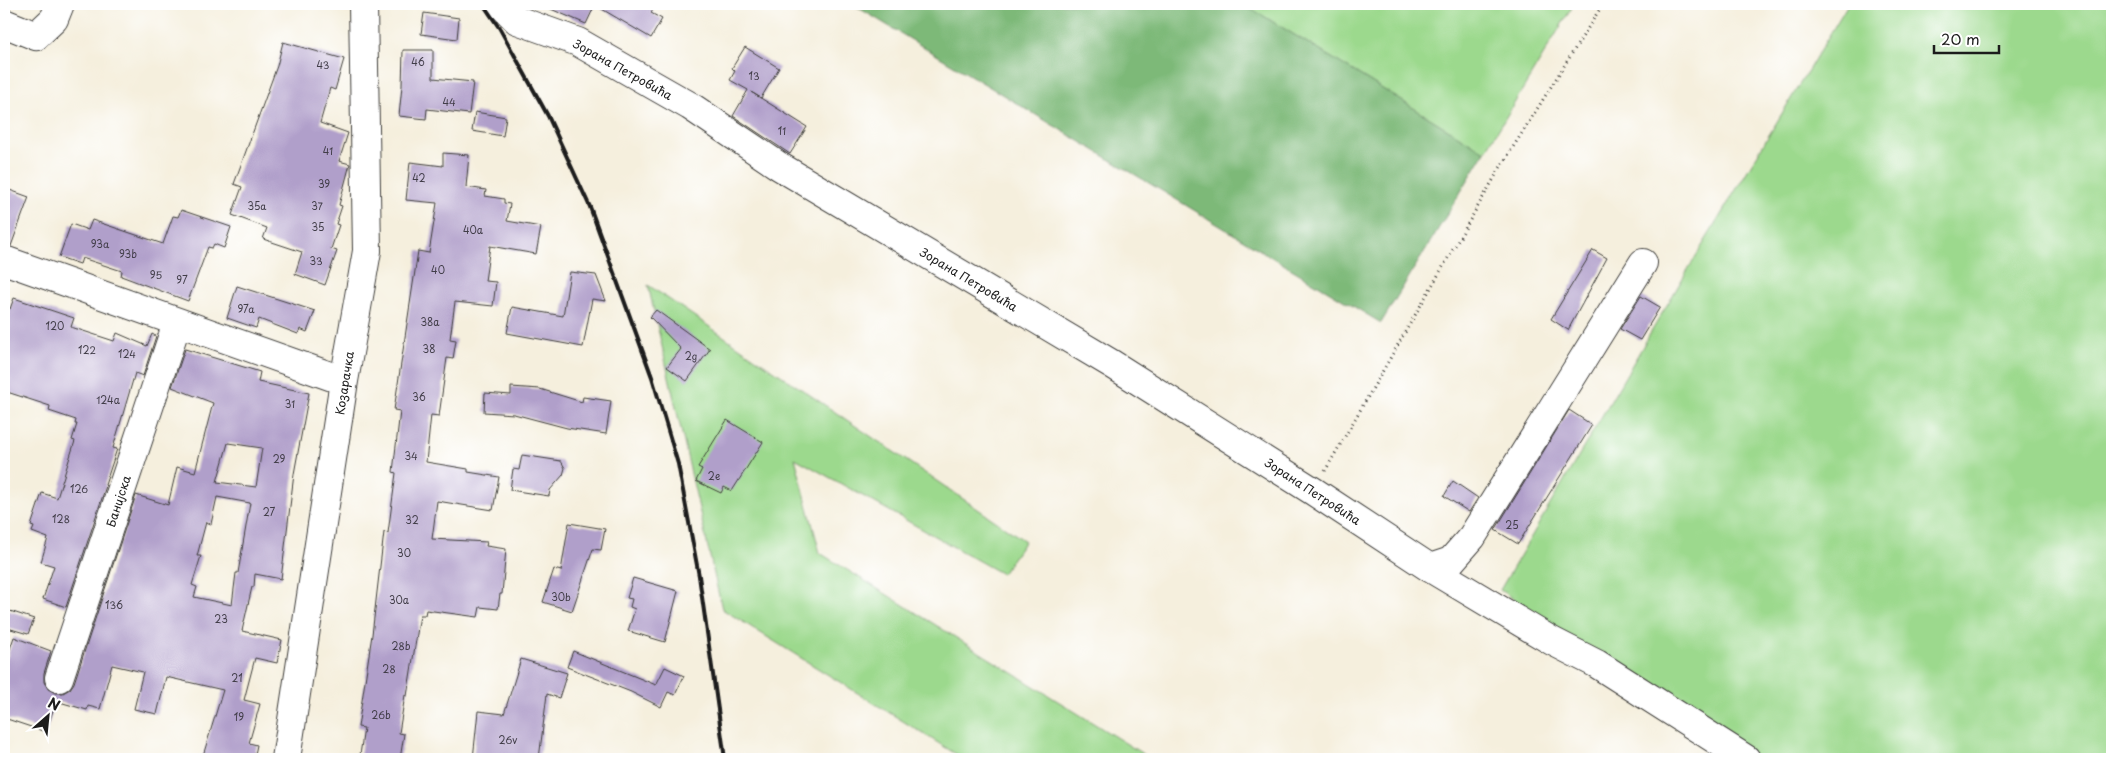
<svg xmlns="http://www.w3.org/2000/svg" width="2116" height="763" viewBox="0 0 2116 763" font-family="'Playpen Sans',sans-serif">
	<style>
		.green { fill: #9cd98d; stroke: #5c7a54 }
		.forest { fill: #7db978; stroke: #4c6a4a }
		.building { fill: #b09fca; fill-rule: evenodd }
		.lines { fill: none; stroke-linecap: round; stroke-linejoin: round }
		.minor-casing { stroke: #3d3c39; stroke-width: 30 }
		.path { stroke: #3d3c39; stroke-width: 3; stroke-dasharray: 1 4; stroke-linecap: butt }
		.minor { stroke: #fff; stroke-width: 28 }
		.rail { stroke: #1c1c1c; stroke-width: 4 }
		.labels { text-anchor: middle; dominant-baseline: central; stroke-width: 4; stroke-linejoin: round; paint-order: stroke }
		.number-label { font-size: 10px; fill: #413d48 }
		.street-label { font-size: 12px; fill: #1c1c1c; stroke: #fff }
	</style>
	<rect width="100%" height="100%" fill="#fff"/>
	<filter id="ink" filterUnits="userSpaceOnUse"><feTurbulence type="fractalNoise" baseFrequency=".02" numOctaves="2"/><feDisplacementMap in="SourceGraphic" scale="10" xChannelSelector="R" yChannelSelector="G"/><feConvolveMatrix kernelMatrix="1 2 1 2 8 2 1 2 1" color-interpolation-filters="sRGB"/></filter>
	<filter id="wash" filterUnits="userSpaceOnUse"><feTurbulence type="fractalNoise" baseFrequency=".0096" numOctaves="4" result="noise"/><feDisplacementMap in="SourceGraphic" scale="20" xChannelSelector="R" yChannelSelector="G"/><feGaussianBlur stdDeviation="1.12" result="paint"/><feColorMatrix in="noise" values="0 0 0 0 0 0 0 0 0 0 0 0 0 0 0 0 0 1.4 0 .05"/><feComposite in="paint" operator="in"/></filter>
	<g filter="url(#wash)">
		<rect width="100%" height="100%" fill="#f5efdd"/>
		<path class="green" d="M1244,4h330l-89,148z
			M1848,4h264v755h-362l-250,-169 184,-314z
			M648,285l377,256 -23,33 -207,-116 25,95 331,206h-187l-242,-150z"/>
		<path class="forest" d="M852,4h392l241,148 -104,171z"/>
		<g id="blocks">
			<path class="building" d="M539,4h118l-6,9 11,6 -11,19 -56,-33 -9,19z
				M424,13l35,5 -2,21 -36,-5z
				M283,42l61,17 -9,31 -5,-2 -10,35 28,10 -9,28 11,3 -11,41 3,1 -6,18 3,1 -8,24 6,2 -12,34 -30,-11 7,-22 -39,-13 4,-11 -35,-13 10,-28 -8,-3 43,-118z
				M745,47l34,21 -18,30 -10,-6 56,35 -17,27 -57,-38 15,-26 -18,-10 5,-9 -3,-3z
				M403,50h30v28l40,4 -4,32 -42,-5 -1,10 -27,-3 3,-30z
				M475,112l31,5 -3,19 -31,-5z
				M443,153l26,2 -3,32 20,3 -1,6 19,3v4l6,1 -3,17 34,6 -5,27 -46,-8 -5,35 11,1 -3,24 -38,-4 -5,37 6,1 -3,19 -6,-1 -8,58 -8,-1 -5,47 42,7v3l31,5 -6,33 -56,-9 -5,38 55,3 -1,4 20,3 -4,45h-2l-2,15 -18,-2 -2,10 -52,-7 -1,5h-5l-13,81 -2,-1 -6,38 5,1 -4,25h-13l-27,-4 4,-27 -6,-1 14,-92 12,-103 4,1 8,-60 -3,-1 7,-61 -6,-1 24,-159 11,2 8,-50 -31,-3 4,-38 33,4z
				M4,188l25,9 -18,49 -7,-1z
				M181,210l50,17 -7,21 -10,-4 -2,4 -4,-1 -20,54 -67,-25 1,-5 -40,-13 -2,6 -21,-7 12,-33 17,6 4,-10 71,24 10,-28 5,1z
				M1593,250l14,8 -39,72 -17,-11z
				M570,272l26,3 10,26 -14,-2 -9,48 -76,-14 5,-26 51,9z
				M237,286l78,25 -8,21 -7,-3 -2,5 -39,-15 -3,9 -29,-10z
				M1641,296l19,11 -20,33 -20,-11z
				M14,298l60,20 -3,9 43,14 3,-8 30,13 5,-12 4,2 -13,40 -8,-3 -22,75 4,1 -12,36 1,1 -40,121 -23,-8 11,-33 -13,-4 7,-24 -16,-6 2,-5 -3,-1 11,-33 15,5 18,-57 -3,-1 5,-16h-2l1,-4 -27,-9 1,-5 -46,-15v-84l6,2z
				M656,310l54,39 -23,32 -20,-14 14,-18 -31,-32z
				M185,349l75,23 -2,10 51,11 -15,81 -13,105 -26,-5 -1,13h-2l-10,44 40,9 -5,23 -22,-5 -11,42 16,4 -11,39 8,2 -3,14h-52l21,-69 -57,-13 -9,37 -23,-5 9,-37 -31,-7 -12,44 -12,-3 -1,4 -31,-9 -10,31 -42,-14v-52l10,-29 37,14 -7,22v9l4,7 7,4h8l7,-4 4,-6 62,-188 32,10 9,-38 18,5 18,-69 -41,-16zM228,443l34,5 -6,39 -39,-5zM217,497l33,6 -12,70h-2l-4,32 -38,-8 3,-10 -5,-2 9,-29h-4l9,-34 5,2z
				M511,387l29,2 42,13 1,-5 28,4 -5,33 -39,-6 -53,-14 -30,-2 1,-19 26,2z
				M1569,410l23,15 -74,119 -23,-14z
				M727,420l36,22 -31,49 -8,-4 -3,6 -25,-12 6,-12 -4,-2z
				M522,455l39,6 4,7 -2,7 -13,15 -1,6 -39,-6 3,-21 6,1z
				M1453,481l25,17 -9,14 -25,-16z
				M569,523l36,6 -4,21 -8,-1 -21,62 -29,-9 11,-33 7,2z
				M633,578l45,13 -13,51 -37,-11 7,-22 -5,-2 2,-8 -5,-1z
				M4,609l30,10 -6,15 -24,-7z
				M573,651l83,34 9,-18 19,9 -9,19 -7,-3 -7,15 -30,-15 -64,-25z
				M521,659l46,14 -8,25 -12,-4 -8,65h-66l5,-48 26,3z"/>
		</g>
	</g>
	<g filter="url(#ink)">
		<use href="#blocks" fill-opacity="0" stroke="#3d3c39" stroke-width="1"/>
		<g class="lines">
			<defs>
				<path id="minor" d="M501,4l16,16 61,22 112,64 89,60 333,198 201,127 117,77 122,73 45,23 149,95
					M4,23l32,13 18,-17 6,-15
					M4,260l340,121
					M1430,568l21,-7 21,-24 171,-274
					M59,678l118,-355
					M286,759l58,-378 23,-130 -4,-247"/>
			</defs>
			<use href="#minor" class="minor-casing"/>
			<path class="path" d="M1325,471l175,-303 103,-164"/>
			<use href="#minor" class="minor"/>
			<path class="rail" d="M483,4l17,25 48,87 42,91 62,170 26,87 21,112 26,183"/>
		</g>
	</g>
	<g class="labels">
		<g class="number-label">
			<text x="418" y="61">46</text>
			<text x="323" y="64">43</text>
			<text x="754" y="75">13</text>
			<text x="449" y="101">44</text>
			<text x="782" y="130">11</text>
			<text x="328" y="150">41</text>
			<text x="419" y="177">42</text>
			<text x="324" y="183">39</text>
			<text x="257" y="205">35a</text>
			<text x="317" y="205">37</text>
			<text x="318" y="226">35</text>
			<text x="473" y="229">40a</text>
			<text x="100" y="243">93a</text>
			<text x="128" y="253">93b</text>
			<text x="316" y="260">33</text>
			<text x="438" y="269">40</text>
			<text x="156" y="274">95</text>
			<text x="182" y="279">97</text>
			<text x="246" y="308">97a</text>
			<text x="430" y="321">38a</text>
			<text x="55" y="325">120</text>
			<text x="429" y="348">38</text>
			<text x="87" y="349">122</text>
			<text x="127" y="353">124</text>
			<text x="691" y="355">2g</text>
			<text x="419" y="396">36</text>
			<text x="108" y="399">124a</text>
			<text x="290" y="403">31</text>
			<text x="411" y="455">34</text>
			<text x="279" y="458">29</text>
			<text x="714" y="475">2e</text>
			<text x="79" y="488">126</text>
			<text x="269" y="511">27</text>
			<text x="61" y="518">128</text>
			<text x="412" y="519">32</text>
			<text x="1512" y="524">25</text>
			<text x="404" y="552">30</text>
			<text x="561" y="596">30b</text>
			<text x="399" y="599">30a</text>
			<text x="114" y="604">136</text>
			<text x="221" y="618">23</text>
			<text x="401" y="645">28b</text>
			<text x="389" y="668">28</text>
			<text x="237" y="677">21</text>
			<text x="381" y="714">26b</text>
			<text x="239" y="716">19</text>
			<text x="508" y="739">26v</text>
		</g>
		<g class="street-label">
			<text transform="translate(623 69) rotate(29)">Зорана Петровића</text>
			<text transform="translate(969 279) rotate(31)">Зорана Петровића</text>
			<text transform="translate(344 383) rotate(-81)">Козарачка</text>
			<text transform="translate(1313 491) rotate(33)">Зорана Петровића</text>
			<text transform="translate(118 501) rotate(-72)">Банијска</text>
		</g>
	</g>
	<rect width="2116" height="763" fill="none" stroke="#fff" stroke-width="20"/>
	<g transform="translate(48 716) rotate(27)" stroke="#ffffff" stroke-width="4" paint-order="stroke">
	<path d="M0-4L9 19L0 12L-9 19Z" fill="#1c1c1c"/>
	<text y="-8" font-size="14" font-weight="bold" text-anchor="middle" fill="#1c1c1c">N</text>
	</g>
	<path d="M1934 45v8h65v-8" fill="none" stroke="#1c1c1c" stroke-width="2.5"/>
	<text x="1941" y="45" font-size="15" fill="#1c1c1c" stroke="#ffffff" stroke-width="4" paint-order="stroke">20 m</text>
</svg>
